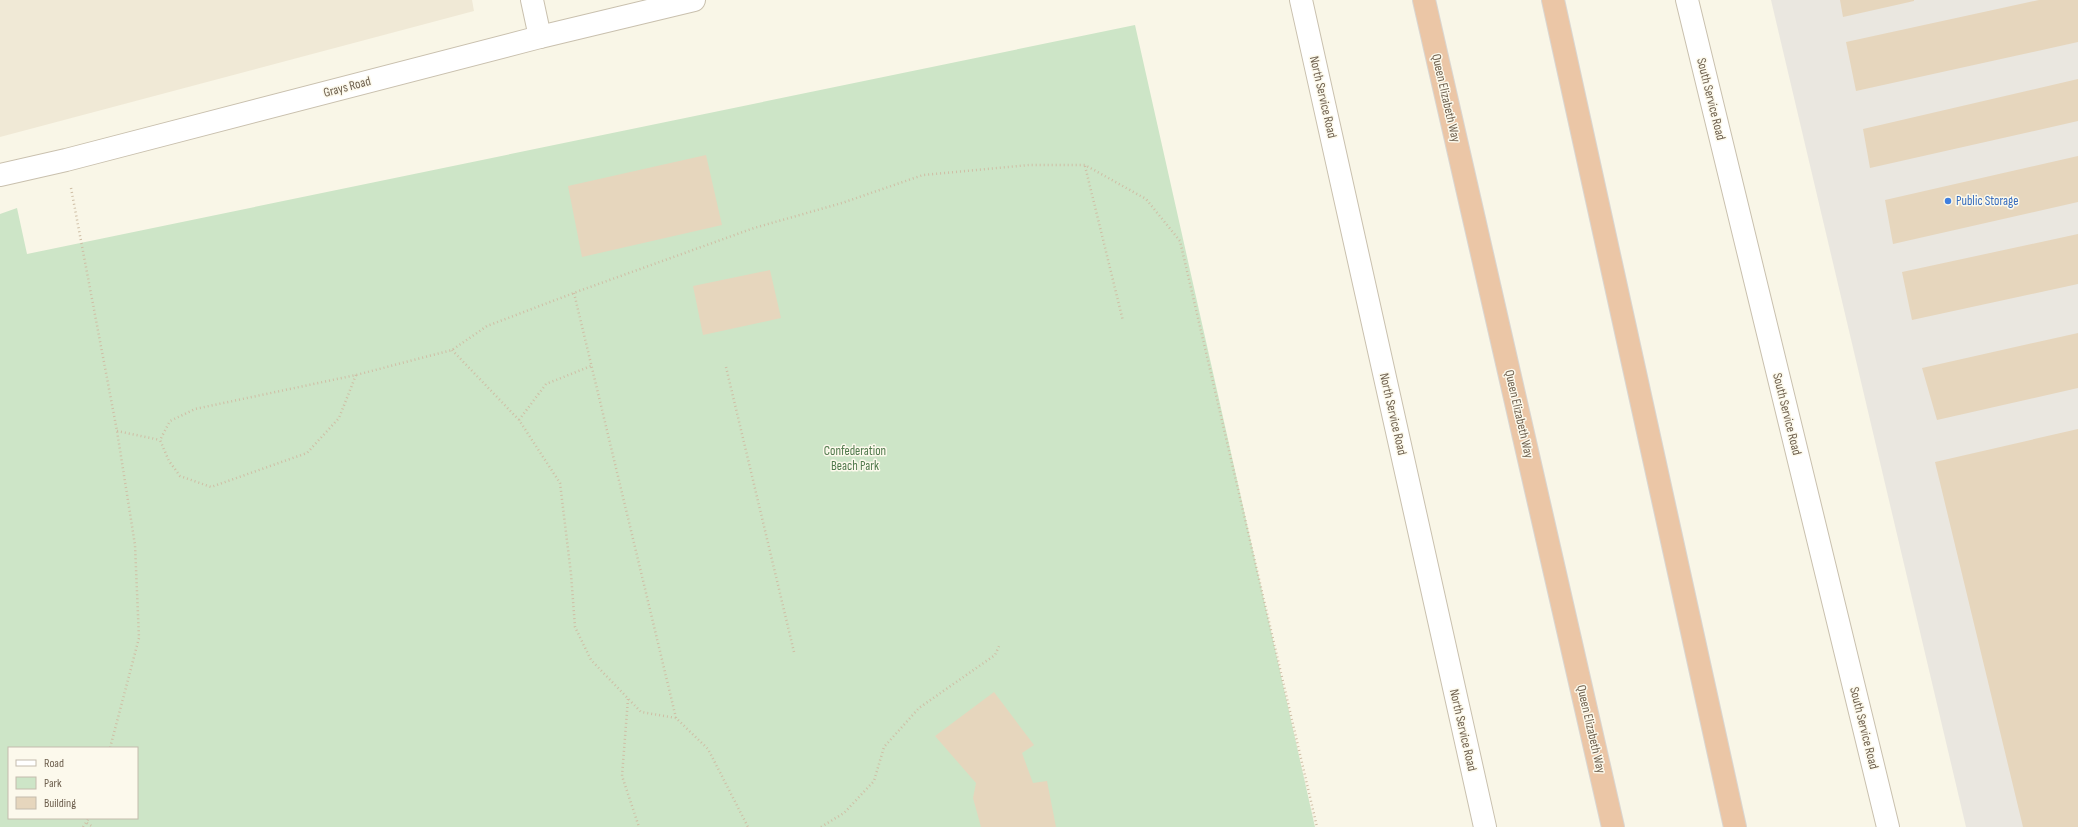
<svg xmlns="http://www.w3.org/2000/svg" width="2078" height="827" viewBox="0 0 2078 827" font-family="'Sofia Sans Condensed',sans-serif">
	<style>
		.residential { fill: #f0e9d6 }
		.industrial { fill: #eae7e0 }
		.green { fill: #cde5c7; fill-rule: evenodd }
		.building { fill: #e6d6bd }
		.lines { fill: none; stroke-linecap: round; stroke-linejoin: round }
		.minor-casing { stroke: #c9c0ae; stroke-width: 24 }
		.tertiary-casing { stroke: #c9c0ae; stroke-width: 24 }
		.motorway-casing { stroke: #dad6d1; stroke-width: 24 }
		.path { stroke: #cfbea5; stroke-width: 2.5; stroke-dasharray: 1 3; stroke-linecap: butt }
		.minor { stroke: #fff; stroke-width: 22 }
		.tertiary { stroke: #fff; stroke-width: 22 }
		.motorway { stroke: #ebc6a6; stroke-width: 22 }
		.shop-dot { fill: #3f7fe0; stroke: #fcf9ec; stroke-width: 1.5 }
		.labels { text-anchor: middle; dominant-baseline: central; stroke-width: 3; stroke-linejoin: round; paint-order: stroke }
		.street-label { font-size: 13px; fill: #6f614f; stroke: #fcf9ec }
		.shop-label { font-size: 13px; fill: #366cbe; stroke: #fcf9ec; text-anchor: start }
		.park-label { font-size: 13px; fill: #50794c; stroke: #fcf9ec }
	</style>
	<rect width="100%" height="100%" fill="#f9f6e7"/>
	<path class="residential" d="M0,0h472l2,11 -474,126z"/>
	<path class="industrial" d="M1771,0h307v827h-112z"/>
	<path class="green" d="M1135,25l180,802h-1315v-613l17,-6 10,46zM9,748h128v70h-128z"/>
	<path class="building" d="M1840,0h74v1l-71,16z
		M2039,0h39v42l-222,49 -10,-49z
		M2078,79v42l-208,47 -7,-39z
		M706,155l16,70 -140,32 -14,-71z
		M2078,156v46l-185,42 -8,-44z
		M2078,234v50l-166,36 -10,-48z
		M770,270l11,48 -78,17 -10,-49z
		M2078,333v55l-141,32 -15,-52z
		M2078,429v398h-55l-88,-365z
		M994,692l40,53 -12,8 11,30 14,-2 9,46h-75l-8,-29 3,-15 -41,-47z"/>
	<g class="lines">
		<defs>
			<path id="minor" d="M0,175l66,-15 474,-123 -8,-37"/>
			<path id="tertiary" d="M1301,0l184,827
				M1687,0l201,827
				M540,37l154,-37"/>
			<path id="motorway" d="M1424,0l189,827
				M1553,0l182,827"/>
		</defs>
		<use href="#minor" class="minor-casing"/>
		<use href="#tertiary" class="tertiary-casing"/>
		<use href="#motorway" class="motorway-casing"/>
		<path class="path" d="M1085,166l38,155
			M71,188l46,243 18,114 4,93 -29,110
			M574,293l102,425
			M452,350l67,70 41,63 11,91 4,53 16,33 50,52 35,6 32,31 40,78
			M726,367l68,285
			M356,375l-17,43 -32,35 -96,34 -31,-11 -11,-15 -9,-21 10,-19 25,-12 161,-34 96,-25 35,-24 92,-35 175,-63 88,-25 81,-28 106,-10h56l61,34 34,42 137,586
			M519,420l27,-36 45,-18
			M117,431l43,9
			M628,699l-6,77 17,51
			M87,823l6,4
			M83,827l6,-9
			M821,827l23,-14 30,-32 10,-34 35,-39 76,-53 5,-11"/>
		<use href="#minor" class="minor"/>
		<use href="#tertiary" class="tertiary"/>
		<use href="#motorway" class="motorway"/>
	</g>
	<circle class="shop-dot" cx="1948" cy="201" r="4"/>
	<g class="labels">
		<g class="street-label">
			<text transform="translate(347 87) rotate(-15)">Grays Road</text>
			<text transform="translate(1323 97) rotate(77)">North Service Road</text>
			<text transform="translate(1446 98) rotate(77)">Queen Elizabeth Way</text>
			<text transform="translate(1711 99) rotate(76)">South Service Road</text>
			<text transform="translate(1393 414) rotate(77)">North Service Road</text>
			<text transform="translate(1519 414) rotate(77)">Queen Elizabeth Way</text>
			<text transform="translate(1787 414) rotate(76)">South Service Road</text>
			<text transform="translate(1864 728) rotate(76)">South Service Road</text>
			<text transform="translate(1591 729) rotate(77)">Queen Elizabeth Way</text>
			<text transform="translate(1463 730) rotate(77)">North Service Road</text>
		</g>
		<g class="shop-label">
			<text x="1956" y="201">Public Storage</text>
		</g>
		<g class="park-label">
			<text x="855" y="451">Confederation<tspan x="855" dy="15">Beach Park</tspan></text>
		</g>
	</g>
	<rect x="8" y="747" width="130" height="72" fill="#fcf9ec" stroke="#c4bcad"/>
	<rect x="16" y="760" width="20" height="6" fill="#ffffff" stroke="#c4bcad"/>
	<text x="44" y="767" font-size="12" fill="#6f614f">Road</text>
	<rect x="16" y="777" width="20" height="12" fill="#cde5c7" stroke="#c4bcad"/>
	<text x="44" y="787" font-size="12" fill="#6f614f">Park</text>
	<rect x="16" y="797" width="20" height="12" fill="#e6d6bd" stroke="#c4bcad"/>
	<text x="44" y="807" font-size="12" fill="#6f614f">Building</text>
</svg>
